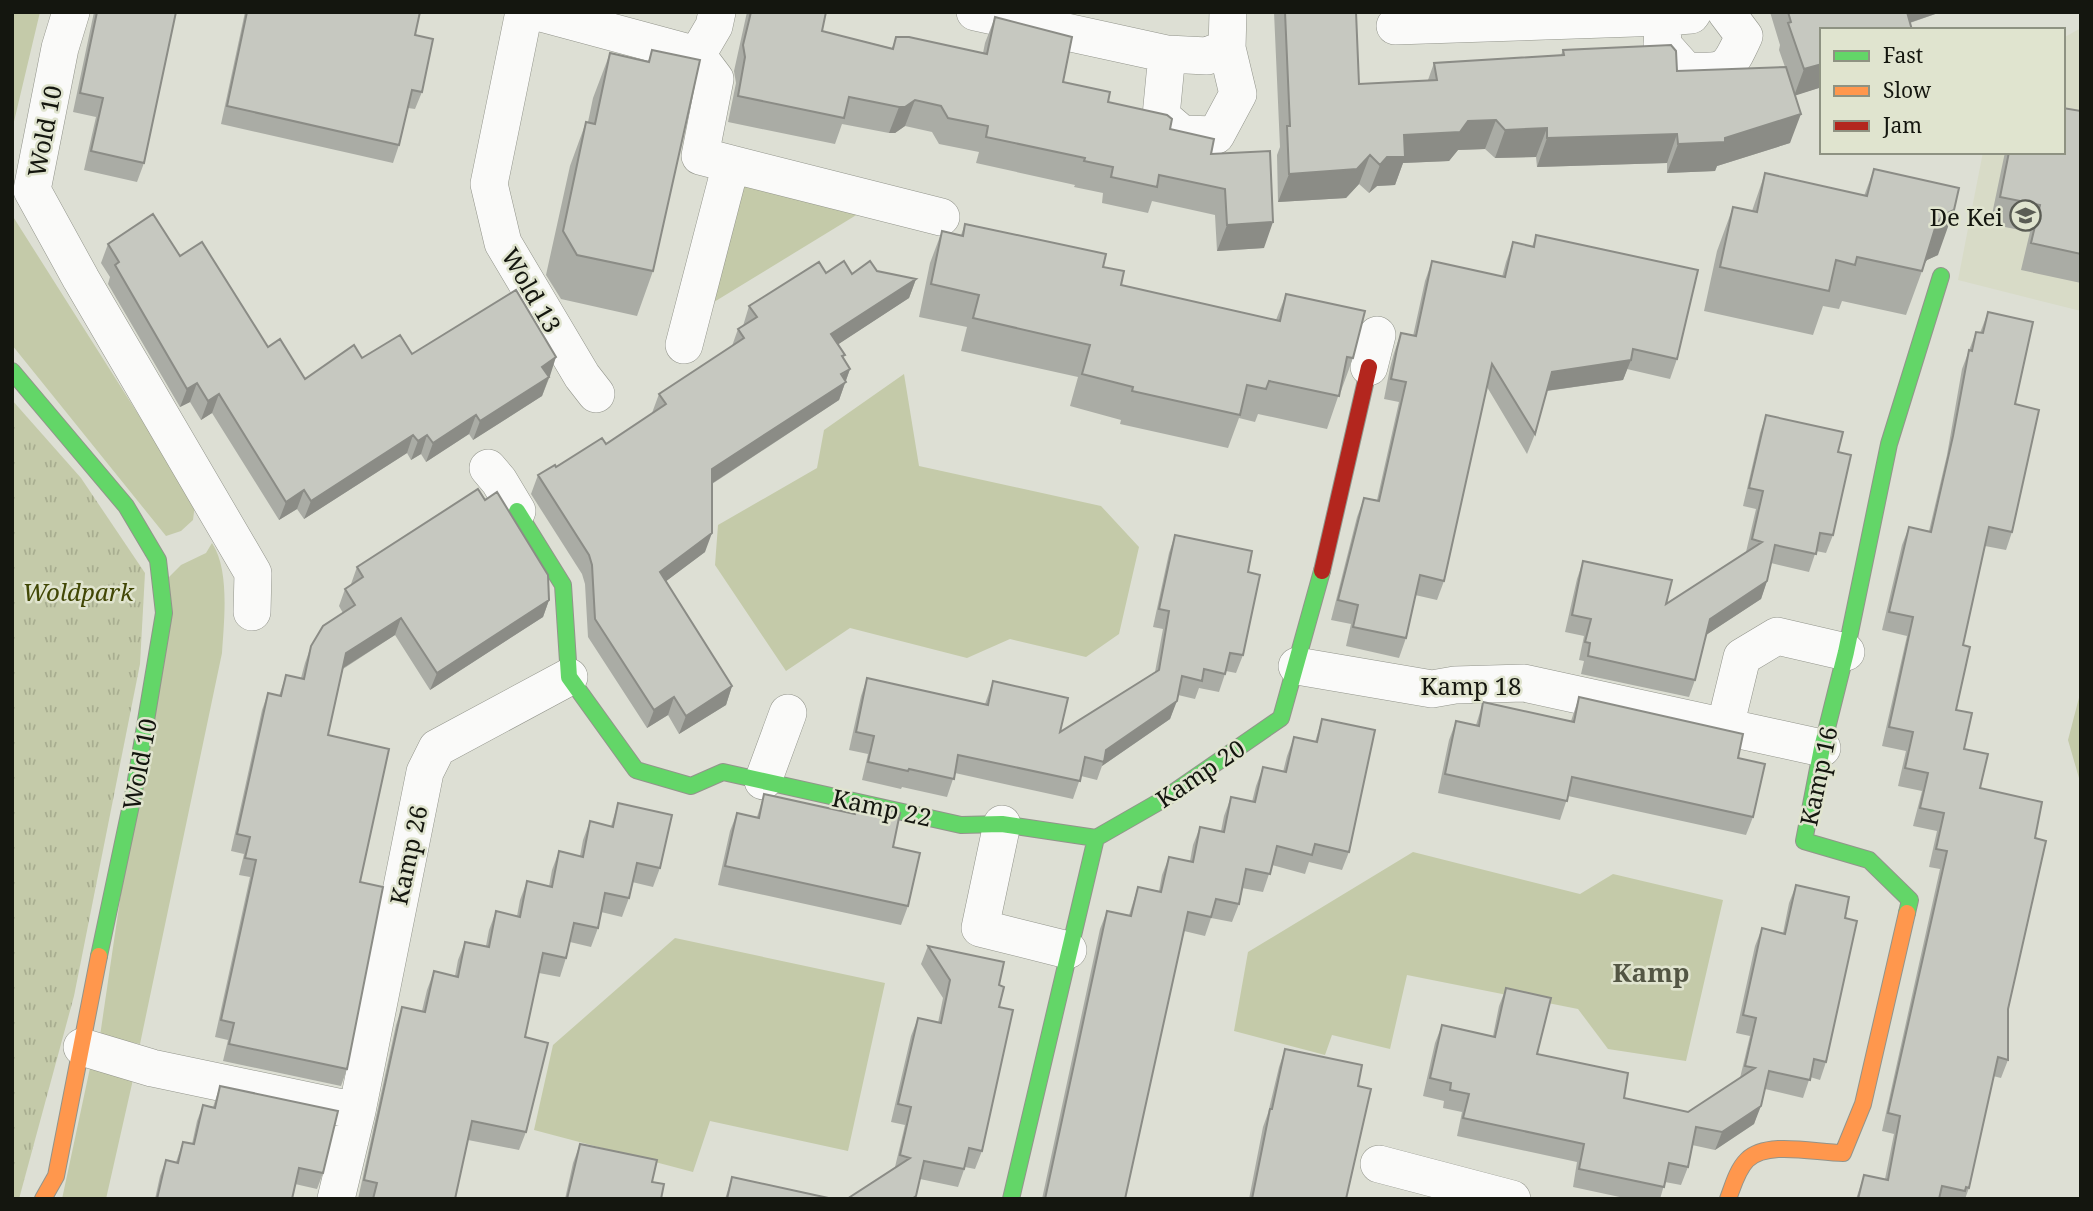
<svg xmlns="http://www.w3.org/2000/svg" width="2093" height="1211" viewBox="0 0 2093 1211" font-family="'Noto Serif',serif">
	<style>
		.built { fill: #d8dbc7 }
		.green { fill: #c4caa9 }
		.park { fill: url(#park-tufts) }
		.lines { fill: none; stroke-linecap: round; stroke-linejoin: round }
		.street-casing { stroke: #92948b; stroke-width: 38 }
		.fast-casing { stroke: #92948b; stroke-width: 18 }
		.slow-casing { stroke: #92948b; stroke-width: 18 }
		.jam-casing { stroke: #92948b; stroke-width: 18 }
		.street { stroke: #fafaf9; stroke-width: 37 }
		.fast { stroke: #63d668; stroke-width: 16 }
		.slow { stroke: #ff974d; stroke-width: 16 }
		.jam { stroke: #b3261e; stroke-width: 16 }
		.wall { fill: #aaaca5 }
		.shaded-wall { fill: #8b8c86 }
		.building { fill: #c6c8c0; stroke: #8b8c86; stroke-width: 2 }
		.labels { text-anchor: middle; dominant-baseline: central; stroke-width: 5; stroke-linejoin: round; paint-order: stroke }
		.street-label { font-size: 24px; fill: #14160f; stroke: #e0e4cf }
		.poi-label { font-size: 24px; fill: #14160f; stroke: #e0e4cf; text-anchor: end }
		.park-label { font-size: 24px; font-style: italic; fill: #414705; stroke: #e0e4cf }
		.neighbourhood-label { font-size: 26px; font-weight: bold; fill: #535644; stroke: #e0e4cf }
	</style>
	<defs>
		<pattern id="park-tufts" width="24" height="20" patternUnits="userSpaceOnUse" patternTransform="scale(1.75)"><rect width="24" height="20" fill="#c4caa9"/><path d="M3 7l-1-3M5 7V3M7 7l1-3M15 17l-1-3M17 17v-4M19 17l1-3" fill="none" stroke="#a8ad90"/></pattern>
	</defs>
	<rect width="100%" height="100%" fill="#dddfd4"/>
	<path class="built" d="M2081,28v283l-123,-31 25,-128h80v-114z"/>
	<path class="green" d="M12,12h28l-28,118z
		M742,183l116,31 -144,88z
		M12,215l183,289 -2,16 -12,11 -15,5 -154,-191z
		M904,374l15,92 182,40 38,41 -20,87 -33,23 -76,-18 -43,19 -117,-30 -64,43 -71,-106 3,-40 99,-57 7,-38z
		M212,543c18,27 12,78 10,110l-82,391 -40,-8 67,-457 14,-14 25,-12z
		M2081,690v95l-13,-45z
		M1413,852l167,42 33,-20 110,26 -37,161 -78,-12 -30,-40 -171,-34 -17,74 -58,-14 -7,20 -91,-24 14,-79z
		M675,938l210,45 -37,168 -138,-30 -17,51 -159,-42 19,-85z
		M90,1068l44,7 -28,124h-44z"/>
	<path class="park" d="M12,400l69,78 64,95 -5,91 -66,332 -55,203h-7z"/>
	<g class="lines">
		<defs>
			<path id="street" d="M71,12l-11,36 -28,142 49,89 172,294 -1,39
				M524,12l-35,172 14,59 79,133 14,18
				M537,12l160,43
				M975,12l192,42 40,2 20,-8 1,-36
				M1664,17l-2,27 24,27c40,1 41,2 58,-35l-18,-24
				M1395,26l269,-9 27,-2 2,-3
				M1167,54l-6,62 21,18 34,1 22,-41 -11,-46
				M697,55l18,24 -15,77 31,8
				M697,55l17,-29 3,-14
				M684,345l47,-181 210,53
				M1369,367l8,-32
				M488,468l11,13 18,30
				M1297,666l135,23 23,-4 69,-2 298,65
				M1725,727l17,-70 35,-21 69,16
				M763,781l25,-68
				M1002,824l-22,104 88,22
				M82,1047l70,21 205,43
				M1379,1164l133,35
				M336,1199l21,-88 68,-339 12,-24 132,-71"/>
			<path id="fast" d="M12,371l114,135 32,54 6,53 -29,173 -36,170
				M517,511l46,74 6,92 67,93 55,16 32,-14 238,53 41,-1 94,14
				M1907,913l3,-13 -41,-40 -65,-19 18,-93 24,-96 43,-208 52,-168
				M1011,1199l85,-361 68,-39 117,-81 41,-147"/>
			<path id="slow" d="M43,1199l13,-23 43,-220
				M1728,1199c5,-13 9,-29 19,-39 20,-20 69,-7 96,-7l20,-49 44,-191"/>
			<path id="jam" d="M1322,571l47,-204"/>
		</defs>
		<use href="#street" class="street-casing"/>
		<use href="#fast" class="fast-casing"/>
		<use href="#slow" class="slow-casing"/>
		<use href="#jam" class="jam-casing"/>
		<use href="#street" class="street"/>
		<use href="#fast" class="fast"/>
		<use href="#slow" class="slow"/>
		<use href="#jam" class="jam"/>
	</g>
	<path class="wall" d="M94,12h82l-32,151 -7,19 -53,-12 12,-53 -23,-5z
		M245,12h175l-5,23 7,57 -7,17 -7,-1 -9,37 -6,18 -172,-39z
		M747,12h79l-4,19 70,17 4,-11 87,16 2,-10 10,-26 68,65 107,47 41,25 53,94 -47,3 -2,-36 -63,-14 -4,12 -46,-10 1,-10 -29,-6 1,-2 -99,-22 3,-11 -40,-8 -7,-12 -27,-6 -10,7h-6l-47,-9 -7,20 -107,-22 8,-39 -2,-12z
		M1274,12h82l3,72 69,-4 6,-17 127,-8 2,-5 114,21 108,-4 -6,-17 1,-5 -10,-33h171l-31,11 -88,7v57l-27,8 -5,48 -73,23 -2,5 -48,2v-10l-130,4 -1,-10 -41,1 -10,-9 -27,1 -9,11 -46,2 -8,22 -18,1 -8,7 -10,-9 -13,14 -68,4 -1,-47 3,-8z
		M652,50l1,221 -16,45 -76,-17 -15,-24 24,-109 16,-44h2l5,-24 17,-45 38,9z
		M2081,111v172l-60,-13 9,-38 -40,-8 15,-72h58z
		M1874,169l64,86 -11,5 -2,3 -19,52 -64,-14 -3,8 -16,-3 -10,29 -109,-24 13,-60 16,-44 19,4 13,-38 99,23z
		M965,224l138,43 18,18 155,35 10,-26 67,64 -12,33h-1l-13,38 -69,-15 -3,8 -16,-4 -11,30 -108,-24 1,-4 -51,-14 8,-29 -117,-26 6,-24 -48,-10 11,-54 12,-32 19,4z
		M1536,235l141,124 -7,20 -43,-10 -4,11 -76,11 -12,43 -8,20 -40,-67 -43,194 -7,19 -22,-5 -9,43 -7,20 -53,-12 5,-22 -20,-4 26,-103 7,-19 13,2 22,-98 -15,-3 6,-31 4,-15 7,-20 12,3 12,-55 7,-20 70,16 4,-15 7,-20 19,5z
		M108,244l72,12 88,91 37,32 57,-21 50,-4 138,22 -8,20 -69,44 -4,-6 -43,28 -5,-8 -10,6 -4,-7 -103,66 -7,-10 -18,11 -67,-107 -11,7 -11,-18 -10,5 -72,-123 2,-7 -9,-14z
		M877,271l39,8 -7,19 -71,46 7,11 -2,3 7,11 -11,31 -127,84 -7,68 -39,29 66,105 -6,19 -47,29 -11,-19 -21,13 -59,-91 -3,-53 -3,-10 -51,-80 7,-19 68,-31 46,-31 7,-19 73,-48 6,-17 5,-3 6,-20 77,-33 26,1z
		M1988,312l27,92 -3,128 -6,18 -21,-4 -22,99 -7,65 8,39 16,39 55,50 -27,171v51l-7,18 -8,-2 -24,112 -4,11h-109l8,-24 21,4 9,-45 -12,-3 58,-262 -11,-2 8,-36 -24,-5 9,-35 -24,-5 8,-35 -24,-5 25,-110 -25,-6 20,-85 7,-18 20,4 18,-76 15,-86 14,-37 4,1z
		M1766,415l72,37 -5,83 -7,18 -10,-2 -7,21 -38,-9 -4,18 -6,18 -55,36 -11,45 -6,17 -108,-23 3,-13 -5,-1 5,-24 -19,-4 12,-53 6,-18 83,43 80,-52 10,-43 -13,-3 17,-73z
		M1175,535l73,37 -5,83 -7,18 -10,-2 -7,21 -20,-4 -4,11 -17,-4 -8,24 -68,47 -5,14 -16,-4 -8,23 -118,-26 -8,24 -45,-10 -1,2 -39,-9 6,-26 -19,-4 12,-54 6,-18 118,26 8,-23 67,51 95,-60 8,-43 -10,-2 16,-74z
		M357,567l192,33 -6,17 -113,73 -35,-55 -52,34 -15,66 32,147 -13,187 -6,17 -118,-25 5,-21 -13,-3 35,-160 -11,-2 5,-21 -13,-3 31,-141 6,-17 11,3 7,-21 15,3 4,-15 6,-17 32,-33 -4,-7 6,-17 6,-4v-1z
		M1579,697l159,61 15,59 -7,18 -178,-39 -8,24 -122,-27 11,-53 7,-19 20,4 7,-23 88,19z
		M1322,719l27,133 -7,18 -33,-8 -4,12 -33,-9 -9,27 -21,-4 -3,16 -7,18 -21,-4 -6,18 -21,-5 -59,268h-83l58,-270 7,-18 22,4 9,-28 21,4 3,-16 7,-18 21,4 3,-16 7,-18 21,4 3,-15 7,-19 21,5 4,-16 7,-19 20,5 4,-16 7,-19 21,5z
		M764,794l129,53 15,59 -7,19 -183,-40 12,-54 7,-18 20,4z
		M618,803l42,65 -7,19 -21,-5 -3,16 -7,19 -21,-5 -3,16 -7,19 -21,-5 -4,16 -6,19 -21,-4 -14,64 1,95 -7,18 -51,-10 -13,59h-97l38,-174 6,-18 20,4 5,-21 7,-19 21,5 3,-16 7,-18 21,4 3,-16 7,-19 21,5 3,-16 7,-19 22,5 3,-16 7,-19 21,5 3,-16 7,-19 21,5z
		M1796,885l49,33 -19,144 -6,18 -10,-3 -7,21 -38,-9 -11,35 -39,26 -23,-5 -4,22 -7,18 -16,-3 -5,17h-31l-56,-12 4,-25 -120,-26 5,-24 -19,-4 1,-7 -21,-5 12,-53 7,-18 51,11 6,-30 7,-18 31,66 87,44 64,14 52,-34 10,-42 -14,-3 19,-87 7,-18 21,5 6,-30z
		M928,946l71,39v22l-17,144 -7,18 -10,-2 -7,20 -38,-8 -25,-12 10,-42 -14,-3 20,-86 7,-18 20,5 5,-25 -22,-34z
		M1285,1049l73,37 -12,113h-97l14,-72 5,-14 11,-46z
		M220,1086l103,87 -6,16 -22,-5 -3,15h-137l5,-23 6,-16 10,2 7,-20 9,2 5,-23 6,-16 10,2z
		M580,1144l72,38 9,17h-96l8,-36z
		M732,1177l101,22h-108z"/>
	<path class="shaded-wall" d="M1900,12h41l-47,16z
		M1822,64v23l-28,9 10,-27z
		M915,100l-10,26 -10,7h-6l10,-26z
		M1801,114l-11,29 -73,23 -2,5 -48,2 11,-29 47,-6z
		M1496,120l-11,29 -27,1 -9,11 -46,2 -8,22 -18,1 -8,7 11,-28 24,-30 64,-14z
		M1547,128l-11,29 -41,1 10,-28z
		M1677,134l-10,29 -130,4 10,-29z
		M1370,155l-11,29 -13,14 -68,4 11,-28z
		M1954,210l-16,45 -11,5 -7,10 16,-45 7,-10z
		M1273,222l-9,26 -47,3 10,-26z
		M916,279l-7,19 -84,55 6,-19z
		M556,357l-6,19 -15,9 7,-18z
		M1631,360l-8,20 -78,11 7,-19z
		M850,369l-11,31 -134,88 7,-19z
		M549,377l-7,19 -69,44 7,-19z
		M197,383l-7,19 -10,5 7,-18z
		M219,394l-7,19 -11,7 7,-19z
		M476,415l-7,19 -43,28 7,-19z
		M413,435l-6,18 -103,66 7,-18z
		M427,435l-6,19 -10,6 7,-19z
		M304,490l-7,19 -18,11 7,-18z
		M712,533l-7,19 -52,39 7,-19z
		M1767,581l-6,18 -58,38 7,-18z
		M549,600l-6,17 -113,73 7,-17z
		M401,618l-6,17 -55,35 6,-17z
		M732,686l-6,19 -47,29 7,-18z
		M674,697l-6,18 -21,13 7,-18z
		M1177,701l-7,18 -68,47 4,-16z
		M1761,1106l-7,18 -39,26 7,-18z"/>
	<path class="building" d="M97,12h79l-32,151 -53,-12 12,-53 -23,-5z
		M247,12h173l-5,23 18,4 -11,53 -10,-2 -13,55 -172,-39z
		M751,12h75l-4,19 71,18 3,-12h13l78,17 8,-37 77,20 -9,45 47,10 -2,10 59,13 5,4 -2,10 44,10 -3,15 59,-3 3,71 -46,3 -2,-36 -66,-14 -2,12 -46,-10 2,-10 -29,-6 1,-3 -99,-21 2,-11 -40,-8 -7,-12 -26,-6 -10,7h-6l-50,-10 -5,21 -106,-22 7,-39 -2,-12z
		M1285,12h71l3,72 78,-4 -3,-17 130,-8 -1,-5 108,-5 5,6 1,20 109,-4 15,47 -76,24v4l-47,2 -1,-10 -130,4v-10l-42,2 -9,-10 -28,1 -8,11 -56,3 1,22h-18l-7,8 -10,-10 -13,14 -68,5 -2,-48h3z
		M1788,12h119l5,18h-90v34l-18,5 -16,-46 3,-1z
		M652,50l48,10 -47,211 -76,-16 -14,-24 23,-109 9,2 15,-71 39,9z
		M2063,108l18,3v143l-50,-11 9,-38 -40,-8 9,-45h54z
		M1874,169l85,19 -5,22 -11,5 -7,10 -14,46 -65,-14 -2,8 -19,-5 -7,31 -109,-24 13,-60 24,5 8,-39 102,23z
		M153,214l27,42 22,-14 66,105 12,-8 25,40 49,-34 8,13 38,-23 12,19 104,-64 40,67 -14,10 7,10 -69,44 -4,-6 -43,28 -6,-8 -9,6 -5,-6 -102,66 -7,-11 -18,12 -67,-108 -11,7 -11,-18 -10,6 -72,-124 4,-3 -11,-18z
		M965,224l141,30 -3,13 21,4 -3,14 159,36 6,-27 79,17 -12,47 -6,-1 -8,39 -70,-15 -3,8 -19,-4 -7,30 -108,-24 1,-4 -51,-13 8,-29 -117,-27 6,-23 -48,-11 11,-53 21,5z
		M1536,235l162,35 -21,89 -44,-10 -2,11 -79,12 -17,62 -43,-70 -48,217 -24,-6 -14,63 -53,-11 5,-22 -20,-5 26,-102 15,3 27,-119 -15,-3 6,-30 4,-16 15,3 16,-75 73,16 8,-35 21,5z
		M844,261l8,13 18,-13 7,10 39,8 -85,55 14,21 -3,1 8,13 -9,5 5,8 -134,87v64l-52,39 72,114 -46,30 -12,-19 -20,13 -59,-91 -3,-54 -3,-10 -51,-80 17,-10 1,2 46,-29 4,6 60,-40 -7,-10 85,-56 -6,-9 19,-12 -8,-11 70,-44 7,11z
		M1988,312l45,10 -18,82 24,6 -27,122 -23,-5 -26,118 7,2 -14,63 16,3 -8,36 24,5 -8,34 62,14 -7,36 11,3 -38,168v51l-10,-3 -29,131 -3,-1 -1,4 -23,-5 -3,13h-81l6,-24 24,5 12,-64 -12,-3 59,-262 -11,-2 8,-36 -24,-5 8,-35 -23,-5 8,-36 -24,-5 24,-110 -24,-5 20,-85 22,5 22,-96 16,-86 3,1 4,-19 7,1z
		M1766,415l77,17 -5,20 13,3 -18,80 -13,-2 -4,21 -41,-9 -8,36 -57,38 -15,61 -107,-24 2,-13 -5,-1 6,-23 -19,-4 11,-54 89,19 -6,24 96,-62 -10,-3 11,-48 -14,-3z
		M478,489l7,11 12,-8 51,83 1,25 -112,73 -36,-55 -55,35 -18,82 61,14 -29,133 23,5 -36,182 -118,-25 5,-21 -13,-3 35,-160 -11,-2 5,-21 -13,-3 31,-141 13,3 5,-21 18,4 7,-33 12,-20 32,-21 -10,-16 18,-12 -6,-10z
		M1175,535l77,16 -4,21 12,3 -17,80 -13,-2 -5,21 -21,-5 -2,12 -20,-5 -5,25 -71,49 -2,12 -19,-5 -5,24 -122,-26 -4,24 -45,-10 -1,2 -40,-9 6,-26 -18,-4 11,-54 121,27 5,-24 75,17 -8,34 99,-62 10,-59 -10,-2z
		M1579,697l164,37 -5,24 27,6 -12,53 -181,-40 -5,24 -122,-27 11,-53 23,5 4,-24 91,20z
		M1322,719l53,11 -26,122 -34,-8 -3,11 -35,-9 -7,28 -24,-5 -7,35 -23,-5 -5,18 -23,-5 -63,287h-80l62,-288 24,5 7,-29 23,5 8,-35 24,5 7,-35 24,5 7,-35 24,5 8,-35 23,5 8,-35 23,5z
		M764,794l91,20 3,-10 42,9 -7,34 27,6 -12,53 -183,-40 12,-53 22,5z
		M618,803l54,12 -12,53 -23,-5 -8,35 -24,-5 -7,35 -24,-5 -8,35 -23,-5 -18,84 23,6 -22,89 -54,-11 -17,78h-82l4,-16 -13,-3 38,-173 23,5 9,-41 24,6 7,-35 24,5 7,-36 24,6 7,-36 25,6 7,-36 24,6 7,-36 23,6z
		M1796,885l53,12 -4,21 12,3 -31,141 -12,-3 -4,21 -41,-9 -8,35 -39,26 -26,-5 -8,40 -19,-4 -5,24 -85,-18 5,-25 -121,-26 6,-24 -19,-4 1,-7 -21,-5 12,-53 53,12 11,-49 45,10 -14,56 91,19 -4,25 64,14 67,-44 -10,-2 11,-48 -13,-3 19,-87 23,6z
		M928,946l76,16 -5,23 5,2 -5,20 14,3 -31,141 -13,-3 -5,21 -40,-8 -8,35 -4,3h-65l63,-41 -10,-3 11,-48 -13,-3 20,-86 23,5 9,-43z
		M1285,1049l77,16 -4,21 13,3 -25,110h-94l18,-90h2z
		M220,1086l118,25 -15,62 -24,-5 -7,31h-135l9,-39 12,3 5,-21 11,2 9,-39 12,3z
		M580,1144l77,16 -5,22 12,2 -3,15h-94z
		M732,1177l101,22h-106z"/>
	<defs>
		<symbol id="school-ring" viewBox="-11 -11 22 22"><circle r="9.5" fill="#e0e4cf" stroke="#5a5c54" stroke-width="1.5"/><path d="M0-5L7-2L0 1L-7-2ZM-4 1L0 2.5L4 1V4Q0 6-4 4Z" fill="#5a5c54"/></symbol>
	</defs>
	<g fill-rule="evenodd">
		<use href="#school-ring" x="2008" y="198" width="35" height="35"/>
	</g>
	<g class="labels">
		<g class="street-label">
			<text transform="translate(44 131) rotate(-79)">Wold 10</text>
			<text transform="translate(532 290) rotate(60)">Wold 13</text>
			<text x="1471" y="685">Kamp 18</text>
			<text transform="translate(139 764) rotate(-79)">Wold 10</text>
			<text transform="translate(1200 773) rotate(-34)">Kamp 20</text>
			<text transform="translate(1818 776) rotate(-78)">Kamp 16</text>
			<text transform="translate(882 807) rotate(12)">Kamp 22</text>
			<text transform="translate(408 855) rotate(-78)">Kamp 26</text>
		</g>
		<g class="poi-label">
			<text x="2003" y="216">De Kei</text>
		</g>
		<g class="park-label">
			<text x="78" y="591">Woldpark</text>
		</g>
		<g class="neighbourhood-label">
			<text x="1651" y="972">Kamp</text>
		</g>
	</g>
	<rect width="2093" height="1211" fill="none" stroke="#14160f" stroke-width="28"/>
	<rect x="1820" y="28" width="245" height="126" fill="#e0e4cf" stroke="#8e9282" stroke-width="2"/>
	<rect x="1834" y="51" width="35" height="10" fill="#63d668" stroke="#8e9282" stroke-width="2"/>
	<text x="1883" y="63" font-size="21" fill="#14160f">Fast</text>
	<rect x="1834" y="86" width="35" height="10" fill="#ff974d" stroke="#8e9282" stroke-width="2"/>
	<text x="1883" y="98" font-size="21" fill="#14160f">Slow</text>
	<rect x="1834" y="121" width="35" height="10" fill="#b3261e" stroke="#8e9282" stroke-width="2"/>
	<text x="1883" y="133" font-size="21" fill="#14160f">Jam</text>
</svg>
